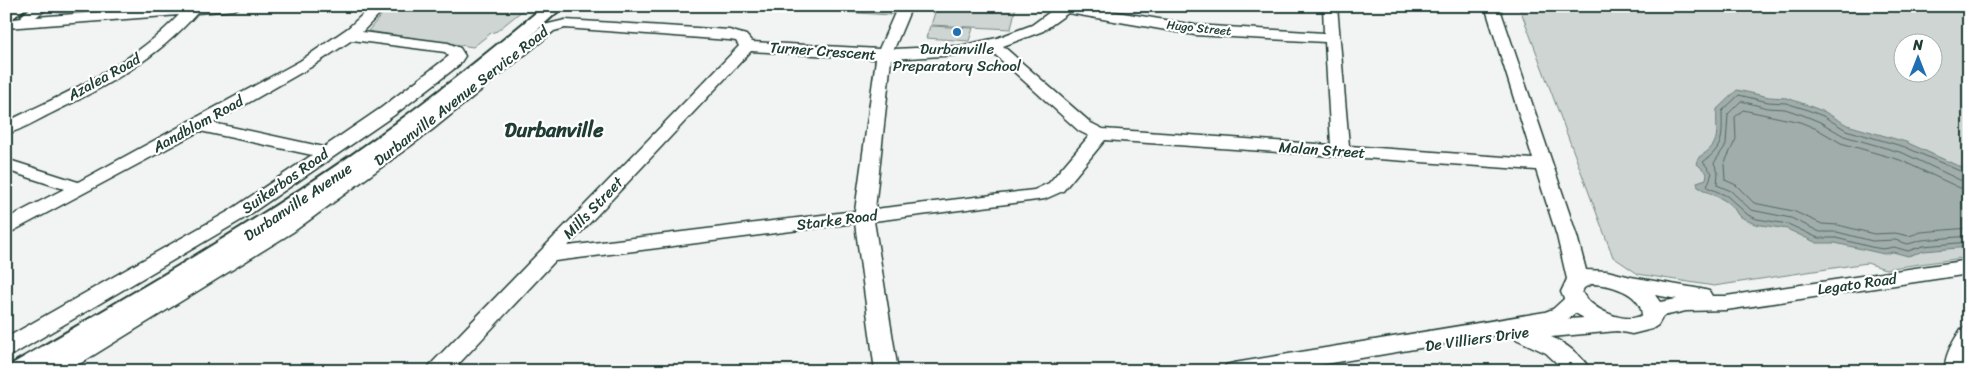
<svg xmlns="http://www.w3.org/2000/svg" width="1975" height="377" viewBox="0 0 1975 377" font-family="Sriracha,sans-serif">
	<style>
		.green { fill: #ced5d3; stroke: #768984; fill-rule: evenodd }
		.water { fill: #a1adaa; stroke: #6d807b }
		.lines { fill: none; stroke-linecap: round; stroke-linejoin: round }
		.shore { stroke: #536a63; stroke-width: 1 }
		.minor-casing { stroke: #1f3d34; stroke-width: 3 }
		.major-casing { stroke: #1f3d34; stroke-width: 4 }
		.minor { fill: #fff; fill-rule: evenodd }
		.major { fill: #fff; fill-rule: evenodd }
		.poi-dot { fill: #1f6fb2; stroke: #fff; stroke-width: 2 }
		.labels { text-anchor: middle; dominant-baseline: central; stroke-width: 4.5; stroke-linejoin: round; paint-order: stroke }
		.far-street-label { font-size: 12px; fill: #1f3d34; stroke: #fff }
		.poi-label { font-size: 15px; fill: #1f3d34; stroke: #fff }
		.street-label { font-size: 15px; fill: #1f3d34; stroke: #fff }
		.district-label { font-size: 20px; font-weight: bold; fill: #1f3d34; stroke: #fff }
	</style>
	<rect width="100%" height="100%" fill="#f2f3f3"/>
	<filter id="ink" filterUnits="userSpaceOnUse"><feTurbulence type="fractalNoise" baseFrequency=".02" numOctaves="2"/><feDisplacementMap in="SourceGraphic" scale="10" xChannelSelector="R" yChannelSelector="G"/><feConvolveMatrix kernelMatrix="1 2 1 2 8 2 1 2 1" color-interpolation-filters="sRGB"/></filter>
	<g filter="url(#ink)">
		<path class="green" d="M389,6h139l-31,25 -6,2 -18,14 -105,-16z
			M748,6h151l-3,6h-4l-2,3z
			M937,6h79l-5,23 -80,-4z
			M1519,6h450v251l-84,12 -18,-6 -153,23 -76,-12 -25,-17zM1902,42h30v30h-30z
			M930,26l43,2 -4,13 -43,-3z"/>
		<path class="water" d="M1737,90l32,7 18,1 20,7 18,7 22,13 59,17 63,29v76l-45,4 -16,5 -15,-4 -9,2 -49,-11h-18l-30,-14 -32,-5 -9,-4 -8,-5 -5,-8 -9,-7 -26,-13 -1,-5 9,-3 1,-6 -10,-9 2,-7c24,-14 16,-24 18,-48z"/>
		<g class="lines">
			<path class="shore" d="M1969,175l-64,-28 -59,-17 -23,-14 -18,-7 -19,-6 -18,-1 -29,-7 -17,16c0,25 3,35 -19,51l9,11 -5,14 20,9 21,19 9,4 31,5 30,14h18l35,9 12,2 11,-2 14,4 15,-5 46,-4
				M1969,182l-7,-1 -59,-28 -59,-17 -24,-14 -17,-7 -18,-6 -18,-1 -26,-7 -13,13 -2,31 -12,18 4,9 -1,13 14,6 20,19 40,8 29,14h17l35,9 23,-1 13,4 14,-4 47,-4
				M1969,189l-9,-1 -60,-28 -59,-17 -24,-14 -17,-7 -57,-12 -8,7 1,22 -12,25 1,16 11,5 18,18 39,8 29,13 16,1 36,9 21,-1 14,3 12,-4 48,-4"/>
			<defs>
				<path id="minor" d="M33,6h17l-14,11 140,-11h65l-7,4 -37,3c-40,46 -92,74 -145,100 -15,7 -30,17 -46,21v-12c62,-30 126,-57 173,-107l-173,13v-8l16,-2 -1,-2z
					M372,6h15l-25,26 86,11 12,5 5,8 -6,9 -66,51 -150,103 -229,135 -8,2v-18l223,-127 83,-56 -112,-24 -187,100 -7,2v-14l58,-30 -58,-19v-11l72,23 222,-121 48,-33zM352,40l93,12 4,4 -68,52 -57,39 -111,-24 98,-56z
					M898,6h14l-18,43 65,-3 38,-8 35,-13 26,-19h23l114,19 129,8 -1,-27h14l12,140 184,13 -48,-153h14l78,230 9,34 21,1 24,6 70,12 8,2 3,5h14l243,-36v14l-243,36 -40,1 -23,5 -5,9 -6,4 -20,5 -15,-3 -66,6c15,6 32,20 40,34h-26l-19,-18 -30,-14 -2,-7 -229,39h-62l3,-6 8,-2 311,-51 8,-3 11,-10 -3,-7 6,-13 -10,-43 -21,-66 -431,-30 -42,51 -18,8 -171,22 24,150h-23l-20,-148 -300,38 -103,110h-25l3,-6 309,-319 -3,-5 -7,-1 -164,-12 -11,3 -122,99 -139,102 -225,139h-29l3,-6 237,-141 141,-102 124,-97 21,-5 164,10 17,5 6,7 127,7zM1068,13l127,22 130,7 6,103 -228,-16 -12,-6 -88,-77 40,-15zM989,49l90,82 10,5 -40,47 -15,7 -159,19 16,-150 68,-4zM751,51l125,8 -21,152 -287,35zM1591,284c18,0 50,8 51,31 -17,10 -52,-6 -60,-23l2,-4zM1655,295l22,4 -17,3zM1575,313l9,5 -16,1z
					M1969,326v45h-24c-1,-16 8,-29 16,-42z"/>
				<path id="major" d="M6,6h22l-15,12 -7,1z
					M544,6h20l-56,50 -73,59 -65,48 -95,65 -96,62 -134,81h-37l4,-7c115,-67 231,-134 341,-210 66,-46 129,-96 191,-148z"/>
			</defs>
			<use href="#minor" class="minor-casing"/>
			<use href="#major" class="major-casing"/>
			<use href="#minor" class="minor"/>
			<use href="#major" class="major"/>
		</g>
	</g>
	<circle class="poi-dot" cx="957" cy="32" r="5"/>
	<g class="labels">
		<g class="far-street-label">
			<text transform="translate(1199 28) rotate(6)">Hugo Street</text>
		</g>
		<g class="poi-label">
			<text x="957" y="49">Durbanville<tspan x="957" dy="17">Preparatory School</tspan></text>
		</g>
		<g class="street-label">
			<text transform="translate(823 51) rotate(4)">Turner Crescent</text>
			<text transform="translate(104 77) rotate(-29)">Azalea Road</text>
			<text transform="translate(461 96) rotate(-38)">Durbanville Avenue Service Road</text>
			<text transform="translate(198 124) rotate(-29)">Aandblom Road</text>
			<text transform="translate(1322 150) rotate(4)">Malan Street</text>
			<text transform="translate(285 181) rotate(-35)">Suikerbos Road</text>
			<text transform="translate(298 202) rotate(-34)">Durbanville Avenue</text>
			<text transform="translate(593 208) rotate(-46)">Mills Street</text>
			<text transform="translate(837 220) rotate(-7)">Starke Road</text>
			<text transform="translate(1857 284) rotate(-8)">Legato Road</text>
			<text transform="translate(1477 339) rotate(-8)">De Villiers Drive</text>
		</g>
		<g class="district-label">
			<text x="554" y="130">Durbanville</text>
		</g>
	</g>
	<rect width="1975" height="377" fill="none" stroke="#fff" stroke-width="25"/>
	<rect x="12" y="12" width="1950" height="352" fill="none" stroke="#1f3d34" stroke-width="2" filter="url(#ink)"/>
	<g transform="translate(1918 58)"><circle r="24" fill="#ffffff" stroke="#a5b1ae"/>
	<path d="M0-4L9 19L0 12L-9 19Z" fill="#1f6fb2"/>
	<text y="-8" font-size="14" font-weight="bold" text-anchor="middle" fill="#1f3d34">N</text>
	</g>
</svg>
